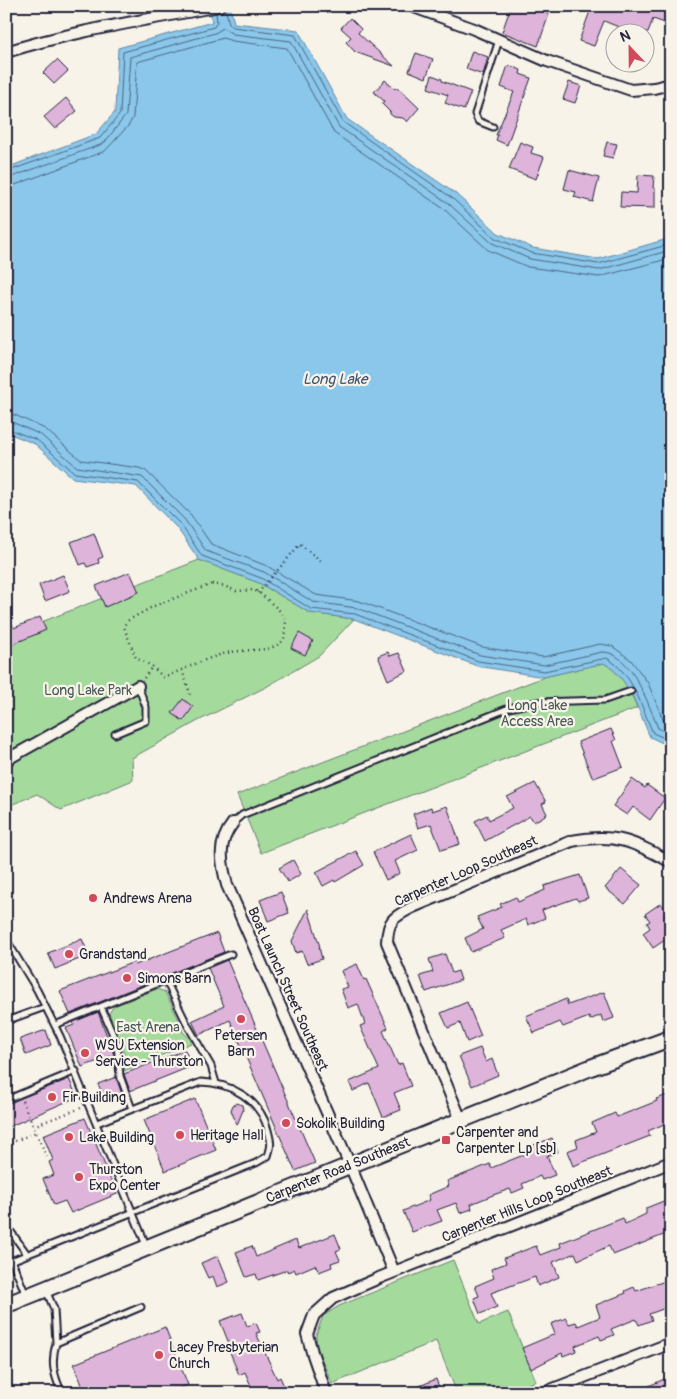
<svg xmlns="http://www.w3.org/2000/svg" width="677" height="1399" viewBox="0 0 677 1399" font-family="Pangolin,sans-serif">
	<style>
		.green { fill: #a5da9d; stroke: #647e6c }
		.water { fill: #8ac7ea; stroke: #6085a4 }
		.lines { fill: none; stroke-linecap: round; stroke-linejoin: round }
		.shore { stroke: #4c6481; stroke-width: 1 }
		.building { fill: #deb4db; stroke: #22223b }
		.lane-casing { stroke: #22223b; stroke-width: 9 }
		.street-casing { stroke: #22223b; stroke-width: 14 }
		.secondary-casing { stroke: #22223b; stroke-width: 19 }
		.path { stroke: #22223b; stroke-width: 2.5; stroke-dasharray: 1 4; stroke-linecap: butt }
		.lane { stroke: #f7f3e8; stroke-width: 5 }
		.street { stroke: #f7f3e8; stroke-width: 10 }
		.secondary { stroke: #f7f3e8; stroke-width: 15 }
		.poi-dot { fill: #d1495b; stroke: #f7f3e8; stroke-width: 2 }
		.labels { text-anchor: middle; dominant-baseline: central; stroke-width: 4.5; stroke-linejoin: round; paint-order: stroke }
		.park-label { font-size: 14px; fill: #495958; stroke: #f7f3e8 }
		.street-label { font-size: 14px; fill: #22223b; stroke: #f7f3e8 }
		.poi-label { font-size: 14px; fill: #22223b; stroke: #f7f3e8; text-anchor: start }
		.water-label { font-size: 15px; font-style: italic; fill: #415470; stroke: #f7f3e8 }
	</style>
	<rect width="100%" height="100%" fill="#f7f3e8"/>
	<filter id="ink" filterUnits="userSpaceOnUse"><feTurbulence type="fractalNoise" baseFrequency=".02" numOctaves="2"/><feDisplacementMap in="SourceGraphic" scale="10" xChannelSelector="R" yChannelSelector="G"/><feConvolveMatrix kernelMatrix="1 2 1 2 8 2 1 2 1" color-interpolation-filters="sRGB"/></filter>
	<g filter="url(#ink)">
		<path class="green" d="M199,560l60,23 51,30 44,6 -35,37 -53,31 -68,34 -66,37 1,22 -72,30 -24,-16 -31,13v-171z
			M604,663c17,11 26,26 33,45l-376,145 -24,-58 307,-118z
			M157,989l8,3 13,26 5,14 8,8v3l-67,28 1,-15 -16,-43 5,-7z
			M453,1260l26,64 29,-12 28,69 -29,12h-50l-21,-52 -104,43 -15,-36 -1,-13 7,-19 16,-10z"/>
		<path class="water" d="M209,6h21l4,17 64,7 49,89 109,75 42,39 35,15 65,11 73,-21v509l-21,-10c-12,-27 -20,-58 -46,-74l-60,14 -67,-11 -123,-47 -44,-6 -51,-30 -60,-23 -22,-32 -41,-42 -63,-8 -38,-34 -29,-12v-264l90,-34 19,-22 3,-64 94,-26z"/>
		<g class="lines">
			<path class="shore" d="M225,6l4,18 4,3 62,8 48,87 109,76 43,40 37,15 66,11 73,-20
				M6,172l94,-34 20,-24 3,-62 91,-25 3,-5 -1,-9
				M6,179l94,-34 5,-3 21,-27 4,-58 85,-24 8,-5 10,6 58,7 48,86 109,76 44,40 38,16 69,11 72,-20
				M6,186l9,-1 90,-34 24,-26 4,-8 4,-55 86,-24 9,3 55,7 47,85 110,76 44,41 40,17 71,10 72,-19
				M6,414l9,1 30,14 36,31 58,8 7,3 45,44 20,29 56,22 49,29 43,6 123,46 61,10 57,-13 12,2 19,14 17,23 16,39 7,4
				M6,422h6l29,13 36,32 65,10 43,43 21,31 58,21 49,30 44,6 123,47 64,10 58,-13c29,-1 47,54 56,76l13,7
				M6,428l31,12 38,33 63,9 43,43 21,31 59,22 50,31 44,5 123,47 66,10 63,-13c27,17 34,48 46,75l18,8"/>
		</g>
		<path class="building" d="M511,6h16l22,8 -11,32 -36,-14z
			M592,6h79v19l-18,-6 -5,13h-17l-27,-11 -10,25 -15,-5z
			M350,18l11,11 -3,4 36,33 -39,-14 -9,-10 5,-5 -10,-9z
			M472,51l16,6 -5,18 -17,-6z
			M416,53l17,6 -7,19 -17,-7z
			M57,60l11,11 -14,13 -11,-11z
			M508,65l13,5 -1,4 11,4 -24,67 -11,-5 2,-5h-2l18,-43 -13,-5z
			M432,75l10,4v2l29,11 -7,18 -19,-7 3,-8 -20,-7z
			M385,80l10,9 2,-2 22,21 -12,14 -4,-4 -9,-1 -4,-3v-2l-8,-8 2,-3 -10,-9z
			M569,82l12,4 -6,17 -12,-4z
			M66,98l11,13 -22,18 -11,-12z
			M520,142l13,5 -2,6 13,4 -8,22 -27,-10z
			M607,142l10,2 -4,14 -10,-2z
			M569,170l30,8 -6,24 -19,-5 2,-5 -12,-3z
			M638,175l16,1 -1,12h2v20l-35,-1 1,-15 16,1z
			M94,533l9,24 -5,2 1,4 -12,4 -2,-4 -5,2 -9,-23z
			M130,572l9,20 -34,15 -9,-21z
			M63,575l7,16 -25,10 -6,-16z
			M6,609l8,19 26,-11 6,13 -40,17z
			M299,633l14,8 -8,14 -14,-7z
			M388,652l2,4 9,-3 8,18 -19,9 -10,-24z
			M183,699l10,8 -10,14 -11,-8z
			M611,729l5,11 -3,1 10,26 -29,11 -2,-1 -14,-35z
			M632,779l13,9 2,-3 18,13 -15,22 -17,-13 -6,8 -14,-9z
			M535,783l11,19 -4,2 5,10 -13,8 -4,-6 -45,25 -10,-20 12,-6 2,5 24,-12 -6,-11z
			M447,806l13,38 -19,6 -10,-26 -13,4 -5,-14 18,-7 1,4z
			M411,834l7,16 -23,11 5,12 -14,7 -13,-28z
			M356,851l8,14 -29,17 -1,-2 -11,6 -7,-14z
			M293,860l8,14 -13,8 -9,-14z
			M621,869l20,16 -16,19 -20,-16z
			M580,875l8,23 -10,3 -2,-3 -34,12 3,8 -17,7 -2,-6 -25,11 4,8 -34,14 -6,-14 18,-9 -6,-12 25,-10 -2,-3 16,-7 2,5 27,-12 -1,-4z
			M281,892l8,21 -21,8 -8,-21z
			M661,903l6,10 -3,2 7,10v11l-18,12 -10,-15 7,-5 -3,-5 3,-2 -5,-7z
			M308,909l12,38h-1l3,12 -15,5 -5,-13 -6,2 -4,-12z
			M217,933l7,19 -154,62 -10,-23 74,-29 1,3z
			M82,939l7,16 -34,14 -7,-16z
			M445,954l7,19 6,-2 3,9 -35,12 -6,-16 13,-4 -4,-13z
			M227,960l88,203 -20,8 -65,-151 -31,15 -7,-14 32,-15 -16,-38z
			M357,964l7,16 2,-1 22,49 -5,3 15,34 4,-2 9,23 -17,7 7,17 -18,7 -14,-34 -16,8 -4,-9 30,-13 -19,-43 5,-2 -7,-20 -10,4 -7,-19 7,-2 -7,-16z
			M604,992l10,26 -11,4 -2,-7 -11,5 -1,-3 -26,10 -3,-5 -26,11 -8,-17 40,-17 2,6z
			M467,1002l14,34 -14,6 -7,-19 -12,5 -7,-15z
			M98,1012l16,43 -32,12 -16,-39 8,-3 -1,-3z
			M46,1030l5,15 -25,10 -6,-16z
			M480,1048l6,14 6,-3 6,16 -26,11 -13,-30z
			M185,1050l7,16 -62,25 -6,-17z
			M116,1077l6,17 -16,8 -8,-18z
			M69,1079l8,18 -71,31v-24z
			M671,1094v27l-23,10 2,5 -77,30 -6,-15 11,-4 -2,-7 20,-8 -4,-9 23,-10 2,4 40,-16 -1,-2z
			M195,1099l21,51 -51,21 -21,-51z
			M237,1103l5,2 1,5 -6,15 -6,-15 2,-5z
			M85,1118l32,76 -46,19 -6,-12 -11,4 -11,-26 11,-4 -5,-13 4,-2 -10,-25z
			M552,1138l6,14 -11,4 8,19 -13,5 -2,-4 -18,8 2,4 -12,5 -2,-4 -17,6 -22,9 1,5 -12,4 -4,-10 -19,7 5,11 -30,11 -9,-21 27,-11 -2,-5 21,-9 -2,-5 43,-17 1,4 40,-16 -2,-5z
			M671,1198v34l-58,23 -4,-9 -31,14 -3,-7 -22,9 6,15 -21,9 -3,-9 -44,16 6,14 -17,7 -6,-16 5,-2 -4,-10 19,-8 -3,-9 15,-6 -2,-5 32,-12 4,9 21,-8 -1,-4 63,-25 2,6 21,-10v-6z
			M335,1234l6,15 -5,2 4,9 -9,3 1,4 -13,5 -4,-7 -19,8 -2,-4 -6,3 -1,-2 -29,10 -2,-6 -10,3 -10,-25 16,-6 4,11 40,-17 3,8z
			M218,1256l11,26 -12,5 -4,-11 -5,2 -7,-15z
			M671,1279v27l-22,8 3,6 -13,5 -3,-6 -25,10 3,6 -13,5 -2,-4 -24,10 1,5 -13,5 -1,-3 -31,16 -9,-21 33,-14 -4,-10 15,-6 3,6 7,-2 2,4 22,-9 -4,-12 30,-12 -1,-2 9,-4 2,4z
			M242,1313l5,13 9,-3 4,9 -4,1 21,46 3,-2 7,16h-33l-9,-21 -6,3 -9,-23 2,-1 -12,-30z
			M165,1327l23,58 -19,8h-84l-11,-29z
			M671,1376v17h-38z
			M436,1379l5,14h-38z"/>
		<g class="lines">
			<defs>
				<path id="lane" d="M493,127l-15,-6 -3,-7 24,-74
					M115,734l31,-13v-14l-8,-21
					M233,823l9,-8 267,-107 28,-6 68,-2 26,-9
					M6,939l31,51 23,46 86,209
					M166,981l22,45 23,40 5,17
					M101,1007l16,37 3,32 12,33
					M6,1021l39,-14
					M55,1025l176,-71
					M6,1100l70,-29
					M6,1225l21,29
					M12,1261l14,34
					M6,1263l250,-100 12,-7c4,-12 3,-14 0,-26 -8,-31 -37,-47 -67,-48l-104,41
					M46,1290l8,19 2,34
					M62,1393c-9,-19 -11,-31 -6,-50l85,-36"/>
				<path id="street" d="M411,6l63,23 73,32 84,29 23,-2 17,-4
					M6,52c69,-22 142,-32 213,-46
					M6,760l132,-74
					M233,823c-16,20 -12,39 -6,62l123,280 44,107
					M461,1120l-74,-178c1,-23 7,-25 26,-35l159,-66c44,-8 60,0 99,21
					M326,1393l-14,-41 -5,-18 7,-19 19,-17 46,-20 292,-116
					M543,1393l128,-50"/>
				<path id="secondary" d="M6,1305l586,-238 79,-29"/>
			</defs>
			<use href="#lane" class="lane-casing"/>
			<use href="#street" class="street-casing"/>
			<use href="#secondary" class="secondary-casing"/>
			<path class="path" d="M212,584l12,2 12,5 18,-1 7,4 19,17 6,10 -2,19c-13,12 -27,9 -44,11 -27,2 -52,18 -77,26l-11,-11 -16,-8 -11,-28 -1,-4 3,-5 27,-15z
				M258,593l42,-49 22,18
				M182,670l8,23 -1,5
				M144,678l8,-11
				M22,1101l25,56
				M33,1126l48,-18
				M6,1145l30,-13"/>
			<use href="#lane" class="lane"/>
			<use href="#street" class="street"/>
			<use href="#secondary" class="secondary"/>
		</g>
	</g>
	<g class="poi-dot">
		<circle cx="93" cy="898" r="5"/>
		<circle cx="69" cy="954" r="5"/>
		<circle cx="127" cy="978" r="5"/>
		<circle cx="241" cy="1019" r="5"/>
		<circle cx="85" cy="1053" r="5"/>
		<circle cx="52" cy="1097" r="5"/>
		<circle cx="286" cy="1123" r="5"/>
		<circle cx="180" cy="1135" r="5"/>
		<circle cx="69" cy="1137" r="5"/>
		<rect x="441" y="1135" width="10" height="10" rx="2.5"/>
		<circle cx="79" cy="1177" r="5"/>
		<circle cx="159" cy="1355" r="5"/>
	</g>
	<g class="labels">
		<g class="park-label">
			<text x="88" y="690">Long Lake Park</text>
			<text x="537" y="705">Long Lake<tspan x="537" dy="16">Access Area</tspan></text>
			<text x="148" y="1027">East Arena</text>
		</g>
		<g class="street-label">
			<text transform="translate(466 871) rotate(-24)">Carpenter Loop Southeast</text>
			<text transform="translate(288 989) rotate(66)">Boat Launch Street Southeast</text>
			<text transform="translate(338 1170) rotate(-22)">Carpenter Road Southeast</text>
			<text transform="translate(527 1204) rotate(-22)">Carpenter Hills Loop Southeast</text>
		</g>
		<g class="poi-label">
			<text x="103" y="898">Andrews Arena</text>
			<text x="79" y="954">Grandstand</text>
			<text x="137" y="978">Simons Barn</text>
			<text x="241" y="1035" text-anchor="middle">Petersen<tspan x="241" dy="16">Barn</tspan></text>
			<text x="95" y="1045">WSU Extension<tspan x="95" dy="16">Service - Thurston</tspan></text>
			<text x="62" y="1097">Fir Building</text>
			<text x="296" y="1123">Sokolik Building</text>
			<text x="456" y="1132">Carpenter and<tspan x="456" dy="16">Carpenter Lp [sb]</tspan></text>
			<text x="190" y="1135">Heritage Hall</text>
			<text x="79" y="1137">Lake Building</text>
			<text x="89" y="1169">Thurston<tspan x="89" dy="16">Expo Center</tspan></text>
			<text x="169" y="1347">Lacey Presbyterian<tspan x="169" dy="16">Church</tspan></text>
		</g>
		<g class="water-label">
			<text x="335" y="379">Long Lake</text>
		</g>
	</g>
	<rect width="677" height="1399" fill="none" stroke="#f7f3e8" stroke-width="25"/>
	<rect x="12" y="12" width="652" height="1374" fill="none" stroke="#22223b" stroke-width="2" filter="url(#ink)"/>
	<g transform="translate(630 48) rotate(338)"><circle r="24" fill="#f7f3e8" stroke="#a29fa3"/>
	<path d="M0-4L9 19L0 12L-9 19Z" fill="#d1495b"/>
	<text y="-8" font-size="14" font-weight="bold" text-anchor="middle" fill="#22223b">N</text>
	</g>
</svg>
